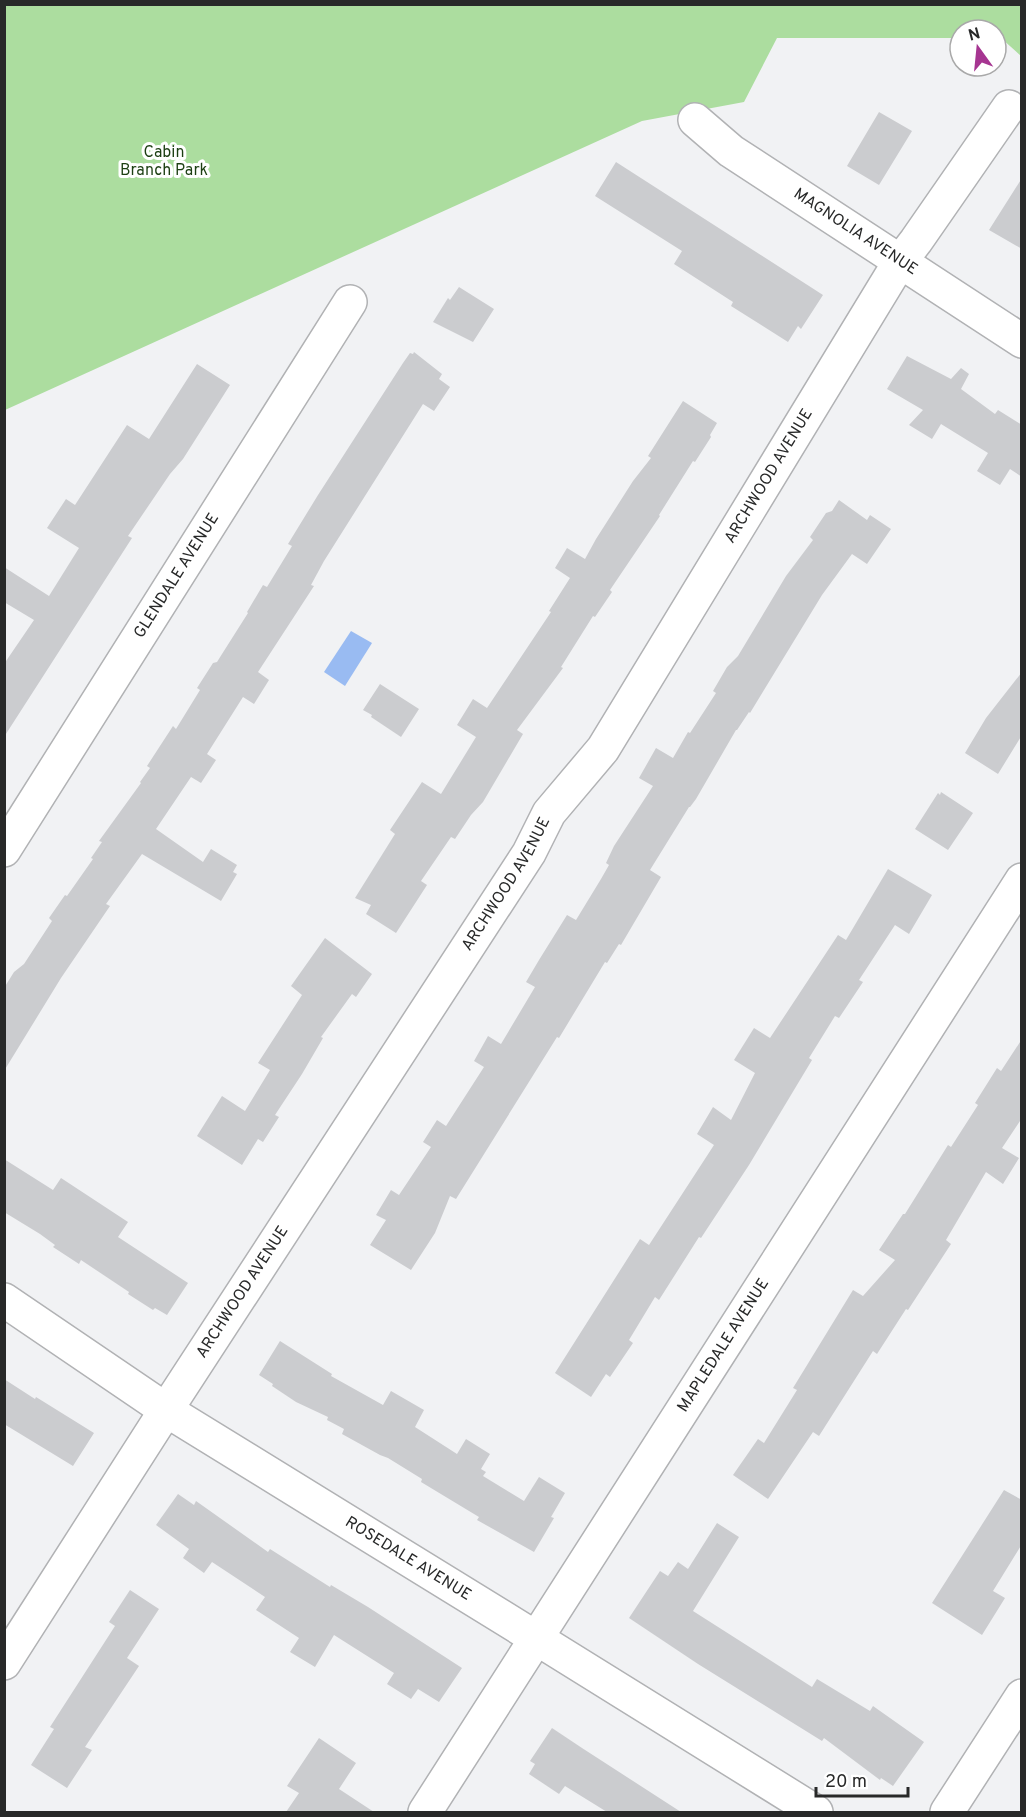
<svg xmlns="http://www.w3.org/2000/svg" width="1026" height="1817" viewBox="0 0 1026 1817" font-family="Overpass,sans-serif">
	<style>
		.green { fill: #acdd9f }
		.water { fill: #99bbf2 }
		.building { fill: #cbcccf }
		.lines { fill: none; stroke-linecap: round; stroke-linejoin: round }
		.street-casing { stroke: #b1b2b4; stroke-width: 36 }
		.street { stroke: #fff; stroke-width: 33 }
		.labels { text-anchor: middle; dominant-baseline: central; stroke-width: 6; stroke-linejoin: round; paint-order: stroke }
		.park-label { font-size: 16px; fill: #1c3f12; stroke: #fff }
		.street-label { font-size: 16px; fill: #282929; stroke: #fff }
	</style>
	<rect width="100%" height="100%" fill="#f1f2f4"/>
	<path class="green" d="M4,5h1017v51l-20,-18h-5v-8h-36v8h-183l-33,64 -102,19 -637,289z"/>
	<path class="water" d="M351,631l21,12 -27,43 -21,-14z"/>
	<path class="building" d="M879,112l33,19 -33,54 -32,-19z
		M616,162l207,133 -22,34 -3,-3 -10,16 -57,-36 2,-4 -59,-38 8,-13 -87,-55z
		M1022,178v71l-33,-19z
		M459,287l35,22 -21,33 -40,-20 15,-24 2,2z
		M414,352l28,22 -3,5 11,8 -16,24 -11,-7 -99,157 -13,24 3,1 -56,86 11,8 -15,24 -11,-7 -36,57 9,6 -15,23 -10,-6 -35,52 47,33 8,-13 26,16 -4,7 4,2 -16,27 -79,-47 -36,50 4,2 -49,72 -57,93v-83l10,-16 10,-8 28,-43 -3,-3 16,-23 2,1 26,-37 -2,-1 11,-16 -3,-1 42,-58 -1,-1 10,-14 -3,-2 26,-40 3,3 24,-39 -3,-2 16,-25 4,-1 5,-8 26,-41 -1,-1 16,-27 4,2 25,-41 -4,-2 30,-49 85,-132 7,-10 3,1z
		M907,356l44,23 10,-11 8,6 -8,15 34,25 3,-4 24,15v52l-12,-8 -10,16 -23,-14 11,-18 -47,-29 -9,15 -23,-14 14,-15 -36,-21z
		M197,364l33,21 -47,74 -13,15 -42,62 4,2 -128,199v-73l30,-44 -30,-18v-35l45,29 30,-48 -32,-20 19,-29 9,6 52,-80 22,14z
		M683,401l34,22 -7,12 1,2 -16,25 -2,-1 -34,54 1,1 -50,74 2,2 -17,25 -2,-1 -32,51 2,1 -46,62 6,4 -40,68 -12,13 -16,24 -4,-2 -30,44 6,4 -31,48 -30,-19 5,-9 -16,-7 40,-64 -5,-4 32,-48 19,12 35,-57 -19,-12 16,-26 14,9 64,-96 -2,-1 21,-33 -15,-10 12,-20 18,11 11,-20 37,-58 18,-23 -3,-2z
		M839,500l28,20 3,-5 21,14 -24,35 -15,-10 -30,41 -72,118 -1,-1 -12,18h-1l-40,69 -6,8h-1l-39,63 11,7 -40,68 -2,-1 -12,19 -2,-1 -46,76 -2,-1 -101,162 -6,-3 -15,37 -24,37 -41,-25 16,-25 -10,-5 15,-25 8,5 32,-48 -8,-5 14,-22 9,6 38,-59 -10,-6 14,-25 13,8 34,-57 -9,-5 13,-22 28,-45 9,5 25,-41 8,-14 -3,-2 8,-17 39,-60 -14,-8 17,-30 17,10 15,-26 2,1 26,-40 -3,-2 14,-24 11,-11 48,-80 27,-36 -3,-3 16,-24 6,-2z
		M1022,672v63l-24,39 -33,-21 21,-35z
		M380,684l39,25 -18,28 -30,-20 1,-2 -9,-5z
		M941,792l32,21 -25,37 -33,-21 23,-36 2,2z
		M888,869l44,26 -23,39 -14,-9 -36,55 4,2 -24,36 -4,-2 -26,42 3,2 -63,105 -48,73 -2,-1 -40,63 -4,-3 -26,43 4,3 -23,34 -4,-3 -15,23 -36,-24 85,-134 9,6 65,-100 -17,-11 16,-27 18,13 24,-47 -21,-13 20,-32 16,10 68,-103 8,5z
		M325,938l47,36 -16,23 -4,-3 -31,43 2,1 -21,36 -27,41 4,2 -16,25 -5,-3 -16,26 -45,-29 25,-40 23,15 25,-41 -12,-7 44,-68 -11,-9z
		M1022,1039v79l-20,30 17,10 -16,26 -17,-12 -40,68 5,4 -43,66 -2,-1 -29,45 -4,-3 -54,85 -6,-4 -45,67 -35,-24 25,-36 6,4 33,-53 -4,-2 60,-98 10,6 32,-36 -16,-10 24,-36h2l43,-69 3,2 27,-42 -3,-2 22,-35 4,3z
		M4,1159l49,31 8,-12 67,44 -10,15 70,46 -21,32 -12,-7 -2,2 -25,-16 1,-2 -48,-32 -2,4 -26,-17 2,-2 -15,-11 -36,-22z
		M280,1341l52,33 -1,2 52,29 8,-14 33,19 -9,17 42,27 9,-15 24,15 -9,15 5,3 -3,4 41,25 15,-24 26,16 -14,24 3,1 -20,34 -57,-32 2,-3 -58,-35 1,-3 -34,-21 -8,-3 -38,-21 2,-5 -17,-9 1,-3 -32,-15 -24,-16 1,-2 -14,-9z
		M4,1379l31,20 1,-2 58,36 -21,33 -69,-42z
		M1004,1490l18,10v44l-29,47 12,7 -23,37 -50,-32z
		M178,1494l16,11 2,-4 72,51 2,-3 60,38 1,-2 37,22 94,61 -23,34 -21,-13 -7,10 -24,-15 7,-11 -60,-38 -19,32 -25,-15 9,-14 -43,-28 9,-13 -53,-35 -8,11 -21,-15 6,-9 -33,-24z
		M717,1523l22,14 -46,74 119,76 5,-8 53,32 3,-5 51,36 -31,44 -12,-8 -1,2 -56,-42 -2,3 -124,-77 -69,-46 31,-47 8,5 10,-14 10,7z
		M130,1590l29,19 -32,49 12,8 -54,81 7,3 -25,38 -36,-23 23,-36 -4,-2 65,-101 -6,-4z
		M552,1728l30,20 99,64h-74l-42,-26 -6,8 -30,-20 6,-10 -5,-3z
		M319,1738l37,25 -17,26 35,23h-88l13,-19 -12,-7z"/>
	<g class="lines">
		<defs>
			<g id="street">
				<path id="s1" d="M695,120l36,31 291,190"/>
				<path id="s2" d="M4,850l346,-548"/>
				<path id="s3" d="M4,1300l162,110 370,228 280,174"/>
				<path id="s4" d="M4,1663l162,-253 363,-557 20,-40 54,-64 296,-486 17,-22 93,-134"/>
				<path id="s5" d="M425,1812l597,-932"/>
				<path d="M947,1812l75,-116"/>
			</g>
		</defs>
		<use href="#street" class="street-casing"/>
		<use href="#street" class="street"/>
	</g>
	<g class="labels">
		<g class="park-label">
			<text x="164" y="153">Cabin<tspan x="164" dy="18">Branch Park</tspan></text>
		</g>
		<g class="street-label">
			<text stroke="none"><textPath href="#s1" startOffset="196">MAGNOLIA AVENUE</textPath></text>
			<text stroke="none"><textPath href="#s4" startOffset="1413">ARCHWOOD AVENUE</textPath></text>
			<text stroke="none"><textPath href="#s2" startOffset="324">GLENDALE AVENUE</textPath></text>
			<text stroke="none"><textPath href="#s4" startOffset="927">ARCHWOOD AVENUE</textPath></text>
			<text stroke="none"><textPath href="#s4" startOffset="441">ARCHWOOD AVENUE</textPath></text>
			<text stroke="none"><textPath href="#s5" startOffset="554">MAPLEDALE AVENUE</textPath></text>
			<text stroke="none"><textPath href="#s3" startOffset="480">ROSEDALE AVENUE</textPath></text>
		</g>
	</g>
	<rect width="1026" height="1817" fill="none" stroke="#282929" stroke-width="12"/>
	<g transform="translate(978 48) rotate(345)"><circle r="28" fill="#ffffff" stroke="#a9a9a9" stroke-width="1.5"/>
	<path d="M0-4.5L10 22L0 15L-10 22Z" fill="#a63591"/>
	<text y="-9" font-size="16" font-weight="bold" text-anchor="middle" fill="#282929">N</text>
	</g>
	<path d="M816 1787v9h92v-9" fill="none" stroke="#282929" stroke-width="3"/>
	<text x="825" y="1787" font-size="18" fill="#282929" stroke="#ffffff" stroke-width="4.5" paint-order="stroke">20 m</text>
</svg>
